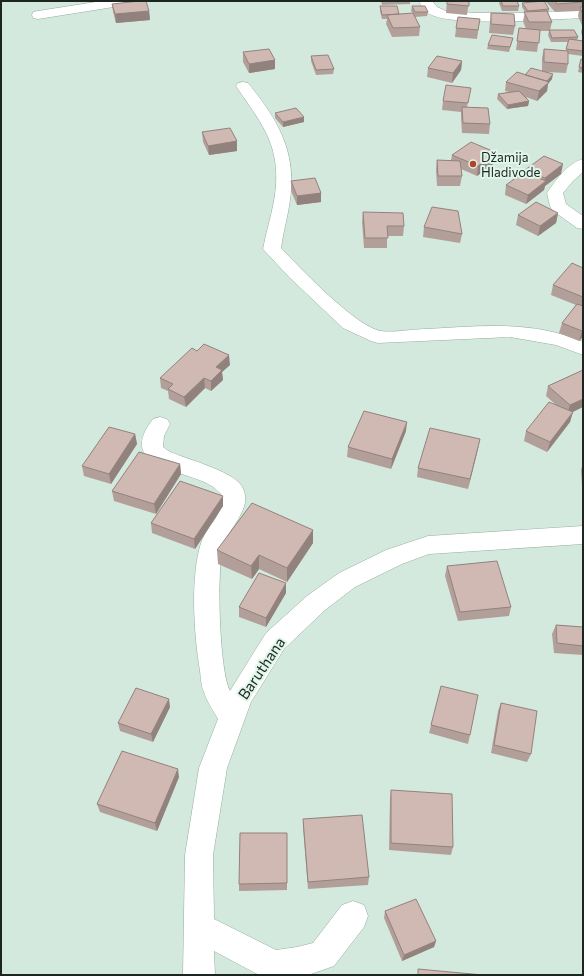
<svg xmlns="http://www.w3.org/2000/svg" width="584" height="976" viewBox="0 0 584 976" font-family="Commissioner,sans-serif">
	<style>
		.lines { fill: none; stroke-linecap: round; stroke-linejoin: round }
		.minor-casing { stroke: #97ada1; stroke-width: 1 }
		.minor { fill: #fff; fill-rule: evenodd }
		.wall { fill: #b39f99 }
		.shaded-wall { fill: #92827d }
		.building { fill: #d0b9b2; stroke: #92827d }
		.poi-dot { fill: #af4626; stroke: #e0f6ea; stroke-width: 1.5 }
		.labels { text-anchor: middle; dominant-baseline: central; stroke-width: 4; stroke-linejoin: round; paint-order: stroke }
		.far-poi-label { font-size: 13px; fill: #1d2520; stroke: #e0f6ea; text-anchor: start }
		.street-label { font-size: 15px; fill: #1d2520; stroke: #e0f6ea }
	</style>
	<rect width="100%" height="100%" fill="#d3e9dd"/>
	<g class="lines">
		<defs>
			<path id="minor" d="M102,1h30l-2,3 -4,1 -88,14 -5,-1 -1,-3 1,-3 5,-1z
				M419,1h13l5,6 9,4 29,2h48l60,-3v8c-30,1 -133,10 -155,-5 -4,-3 -7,-8 -9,-12z
				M243,82l5,1c29,36 49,68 42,117 -2,16 -7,32 -9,48 19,20 75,79 100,83 13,2 32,-2 46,-2 54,-3 105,-9 156,13v13l-27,-10 -46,-8 -132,6 -7,-2 -28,-13 -54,-51 -26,-28c3,-16 8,-32 11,-48 9,-53 -10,-74 -38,-115l2,-3z
				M583,159v13l-10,9 -10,12 3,11 17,12v13l-6,-1 -25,-18 -2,-4 -3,-13c8,-12 21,-30 36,-34z
				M160,417l7,2 3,5 -6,12 -1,11 7,5c17,7 61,19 71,33 14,21 -10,40 -17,58 -8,22 -5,128 6,148l36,-58 41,-37 32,-23 47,-23 42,-14 155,-10v18l-154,10 -27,10 -47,23 -30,23 -41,39 -33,53 -24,66 -14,87 1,64 62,31 21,-3 16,-4 29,-38 11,-4 11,4 4,11 -4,11 -30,39 -26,9h-49l-45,-24 1,24h-32l2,-120 14,-87 19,-49c-5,-9 -11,-17 -14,-27 -3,-6 -3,-14 -4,-21 -6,-36 -10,-93 1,-128 7,-20 23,-26 20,-49 -3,-3 -6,-6 -9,-8 -28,-17 -97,-18 -59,-67z"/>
		</defs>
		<use href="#minor" class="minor-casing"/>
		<use href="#minor" class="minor"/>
	</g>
	<path class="wall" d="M381,1h29v3l-28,1z
		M447,1h22l-2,14 -21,-2z
		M500,1h17l2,5 -1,5h-16l-3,-8z
		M547,1h36v38l-2,-7 1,-4h1l-5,-12 1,-5 -24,1 -9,-10z
		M522,3l27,6 -1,5 4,8 -2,8 28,7 -1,4h6v15l-15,-2v10l-2,9 -21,-1 7,7 -4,5 -1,7 -10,10 -11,-4 3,4 -1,5 -21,3 -10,-10 1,-5 11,-2 -4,-1 1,-9 19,-7 17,-4v-13l2,-9 22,2 2,-9h-17l-3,-7 1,-4h-9l-3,21 -21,-2 3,-22 7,1 -3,-8 2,-9 -3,-5z
		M112,4l37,7 1,9 -34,3 -3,-11z
		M380,6l19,8 14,-1 -2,-2 1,-5 16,6 -1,4 -12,1 5,10 -1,9 -27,1 -6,-13 1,-5h-5l-2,-8z
		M491,13l24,13 -2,9 -24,-2 1,-11z
		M480,19l-3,20 -22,-2 1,-9z
		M513,38l-1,4 -3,10 -22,-3 1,-4z
		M243,52l32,8v9l-26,4 -6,-11z
		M311,56l23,13 -1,5 -17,1 -5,-14z
		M581,59l2,1v13l-5,-1z
		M462,61l-1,9 -9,13 -25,-6 1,-9z
		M469,97l-2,10 23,17 -1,10 -27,-1 -1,-16v-5l-19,-2 1,-9z
		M275,113l29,4v5l-21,5 -8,-9z
		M202,132l35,9v10l-28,4 -6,-13z
		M497,153l-2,10 -18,13 -16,-7 1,7 -2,10h-23l-1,-16 1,-10h14l1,-5z
		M525,170l36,4 -16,12 -1,4 -18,14 -21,-9 1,-10 19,-13z
		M291,181l30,12v9l-24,3 -6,-14z
		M363,212l41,14 -1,10h-16v12h-23l-2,-26z
		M558,213l-2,10 -18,13 -22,-11 2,-10z
		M424,227l38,7 -2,9 -37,-6z
		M583,268v69l-4,4 -20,-8 3,-10 14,-18 -25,-10 2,-10z
		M230,365l-8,7 1,8 -12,11 -6,-3 -19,19 -17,-8 -1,-8 -7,-3 -1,-10z
		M583,370l-13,52 -23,30 -23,-11 2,-10 29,-27 -9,-8 2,-10z
		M406,431l-15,38 -44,-12 1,-10z
		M135,434l2,10 -26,40 -27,-8 -2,-10z
		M480,439l-12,50 -51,-12 1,-9z
		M583,463v39l-2,-32z
		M180,464l1,10 -25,40 -42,-13 -2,-10z
		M223,506l-28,43 -43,-16 -1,-10z
		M313,530v13l-26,39 -28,-13 -7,10 -34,-15 -1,-14z
		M447,566l64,41 -2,9 -51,5 -13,-45z
		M286,593l-20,34 -27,-10v-10z
		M556,625l27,2v28l-29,-2 -2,-19z
		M441,686l29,49 -2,9 -39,-11z
		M501,703l30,51 -4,8 -36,-9 7,-42z
		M170,707l-17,35 -33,-11 -2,-8z
		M179,777l-22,54 -57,-19 -3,-8z
		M391,790l62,57 -2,8 -62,-5 1,-52z
		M303,819l66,58 -1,8 -60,4 -5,-62z
		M287,833v57l-48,1v-7z
		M385,911l51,30 -2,6 -32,14 -18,-43z"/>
	<path class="shaded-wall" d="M149,11l1,9 -34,3 -1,-9z
		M275,60v9l-26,4v-9z
		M462,61l-1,9 -9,13 1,-10z
		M553,74l-1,5 -4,5 -1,7 -10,10 2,-10z
		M529,101l-1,5 -21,3 1,-4z
		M304,117v5l-21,5v-5z
		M237,141v10l-28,4 -1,-9z
		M497,153l-2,10 -18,13 1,-10z
		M563,164l-2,10 -16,12 -1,4 -18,14 2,-9 16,-13 1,-4z
		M321,193v9l-24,3v-9z
		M558,213l-2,10 -18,13 2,-10z
		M583,330v7l-4,4 3,-10z
		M229,355l1,10 -8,7 1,8 -12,11v-10l5,-14z
		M204,378l1,10 -19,19 -2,-10z
		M583,399v8l-10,5 -3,10 -23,30 3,-10 17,-27 3,-10z
		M407,422l-1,9 -15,38 1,-10z
		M135,434l2,10 -26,40 -2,-10z
		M480,439l-2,10 -10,40 2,-10z
		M180,464l1,10 -25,40 -2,-10z
		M223,496v10l-28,43 -1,-10z
		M313,530v13l-26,39v-14z
		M259,555v14l-7,10 -1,-13z
		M286,583v10l-20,34v-9z
		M169,699l1,8 -17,35 -2,-8z
		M178,769l1,8 -22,54 -2,-8z
		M436,941l-2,6 -32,14 2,-6z"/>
	<path class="building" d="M140,1h6l3,10 -34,3 -3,-10z
		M447,1h22v5l-22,-2z
		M501,1h16l2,5h-16z
		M544,1l5,8 -21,2 -6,-8z
		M555,1h28v1l-26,2z
		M380,6h17l2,8 -17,1z
		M412,6h13l3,6h-13z
		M580,7h3v8z
		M547,11l5,11h-23l-5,-10z
		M413,13l7,14 -27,1 -6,-13z
		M491,13l23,1 1,12 -24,-2z
		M458,17l22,2 -2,11 -22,-2z
		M519,28l21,2 -1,13 -22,-2z
		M549,30h25l4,7 -26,1z
		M492,35l21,3 -3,9 -22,-2z
		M569,39l14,2v10l-17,-2z
		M269,49l6,11 -26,4 -6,-12z
		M544,49l24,2v13l-24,-2z
		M328,55l6,14 -18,1 -5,-14z
		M437,56l25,5 -9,12 -25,-5z
		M581,59l2,1v8l-4,-1z
		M531,68l22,6 -6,7 -22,-6z
		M517,72l32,10 -10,9 -33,-9z
		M446,85l25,3 -3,15 -25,-2z
		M519,91l10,10 -21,4 -10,-11z
		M462,107l26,1 2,16 -27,-1z
		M296,108l8,9 -21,5 -8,-9z
		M230,128l7,13 -29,5 -6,-14z
		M471,142l26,11 -19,13 -26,-11z
		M544,156l19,8 -18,14 -20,-8z
		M437,160l23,1 2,15h-24z
		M524,172l22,9 -18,14 -22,-10z
		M315,178l6,15 -24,3 -6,-15z
		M536,202l22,11 -18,13 -22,-11z
		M432,207l26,4 4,23 -38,-7z
		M363,212l40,1 1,13h-17l1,12h-23z
		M572,263l11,5v29l-30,-12z
		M577,304l6,2v24l-1,1 -20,-8z
		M204,344l25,11 -13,12 6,3 -11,11 -7,-3 -20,19 -16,-8 5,-5 -13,-6 32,-30 5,3z
		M583,370v29l-13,6 -22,-19z
		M549,402l24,10 -23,30 -24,-11z
		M364,411l43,11 -15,37 -44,-12z
		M109,427l26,7 -26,40 -27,-8z
		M430,428l50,11 -10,40 -52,-11z
		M139,452l41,12 -26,40 -42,-13z
		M180,481l43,15 -29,43 -43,-16z
		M252,503l61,27 -26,38 -28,-13 -8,11 -34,-16z
		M497,561l14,46 -51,5 -13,-46z
		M259,573l27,10 -20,35 -27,-11z
		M556,625l27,2v19l-26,-3z
		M441,686l37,9 -8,40 -39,-10z
		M136,688l33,11 -18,35 -33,-11z
		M501,703l36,8 -6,43 -37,-9z
		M122,751l56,18 -23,54 -58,-19z
		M391,790l61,4 1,53 -62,-4z
		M362,815l7,62 -61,5 -5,-63z
		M240,833h47v50l-48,1z
		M416,899l20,42 -32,14 -19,-44z
		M418,969l65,6h-65z"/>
	<circle class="poi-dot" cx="473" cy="164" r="4"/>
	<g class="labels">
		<g class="far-poi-label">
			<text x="481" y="157">Džamija<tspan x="481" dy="15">Hladivode</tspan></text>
		</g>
		<g class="street-label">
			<text transform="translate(261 668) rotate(-56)">Baruthana</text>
		</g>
	</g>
	<rect width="584" height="976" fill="none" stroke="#1d2520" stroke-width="4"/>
</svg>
